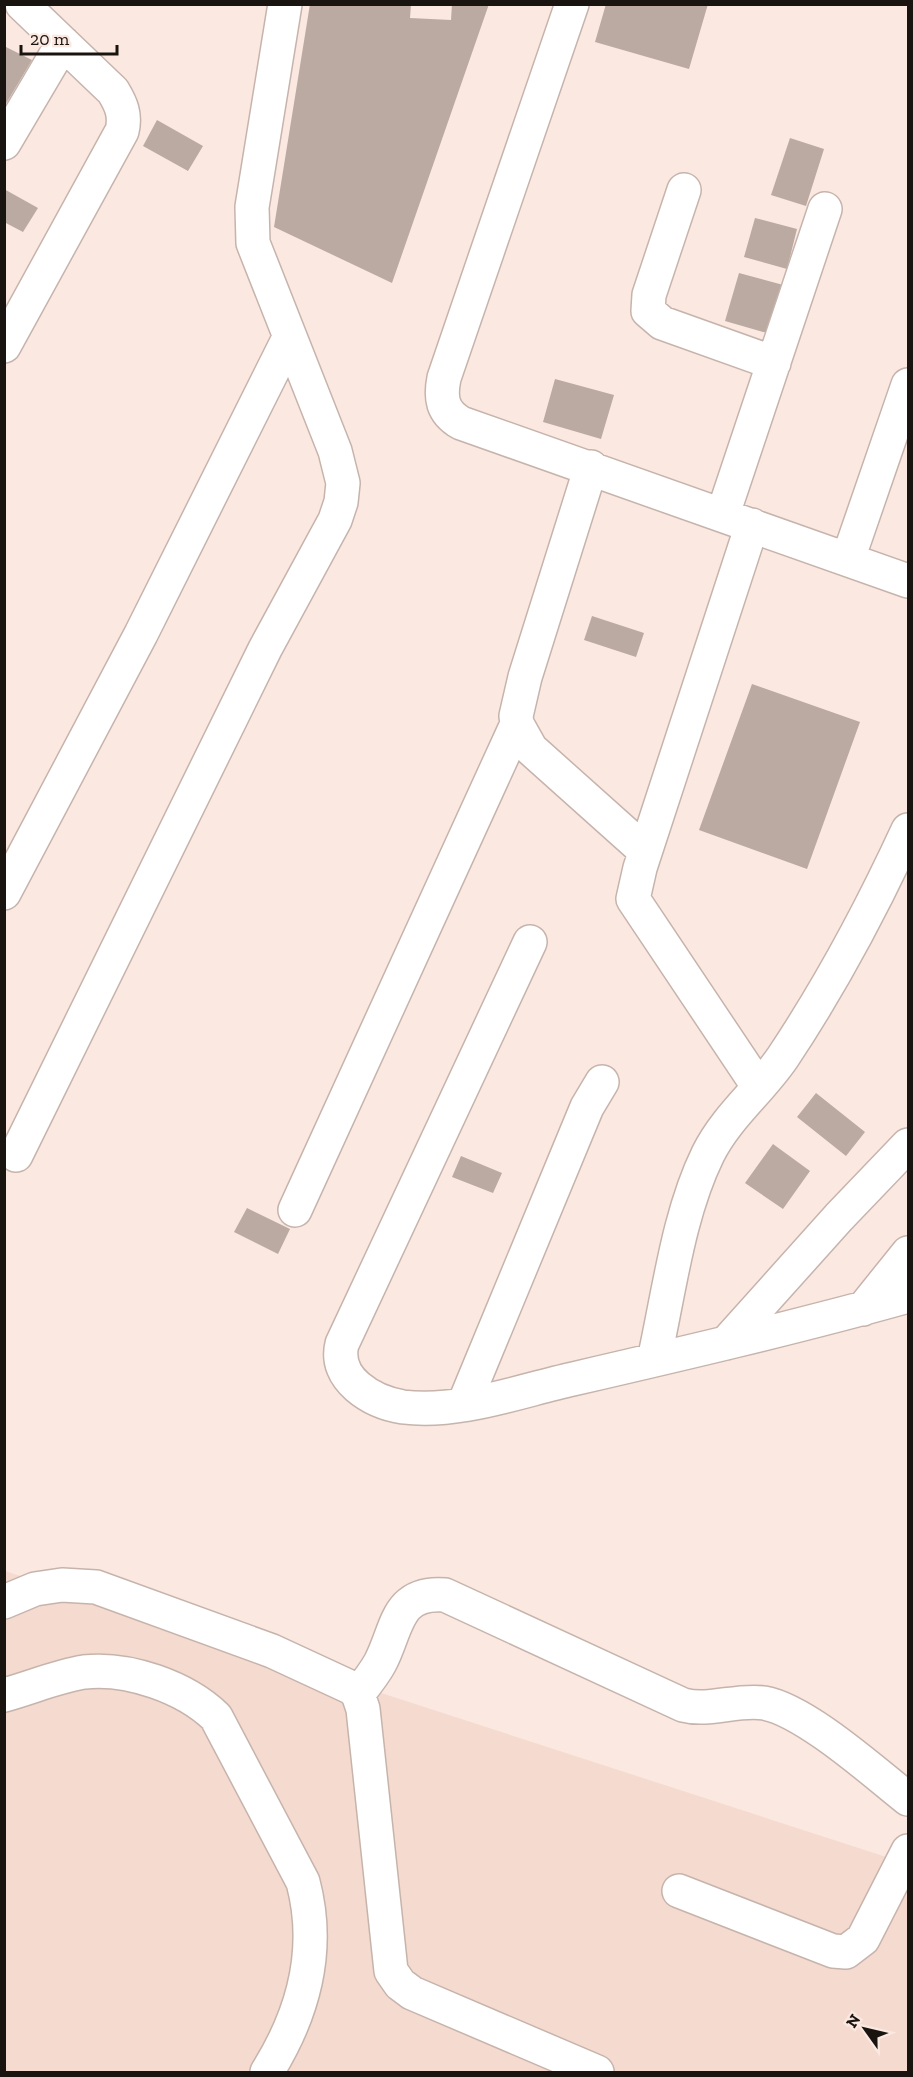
<svg xmlns="http://www.w3.org/2000/svg" width="913" height="2077" viewBox="0 0 913 2077" font-family="'Zilla Slab',serif">
	<style>
		.built { fill: #f5dacf }
		.building { fill: #bbaaa2 }
		.lines { fill: none; stroke-linecap: round; stroke-linejoin: round }
		.minor-casing { stroke: #c6b4ac; stroke-width: 36 }
		.minor { stroke: #fff; stroke-width: 33 }
	</style>
	<rect width="100%" height="100%" fill="#fbe8e0"/>
	<path class="built" d="M5,1571l903,293v208h-903z"/>
	<path class="building" d="M310,4h101l-1,14 41,2 1,-16h37l-97,279 -118,-56z
		M606,4h102l-19,65 -94,-27z
		M4,46l28,14 -28,47z
		M157,120l46,26 -15,25 -45,-25z
		M790,138l34,11 -18,57 -35,-11z
		M4,189l34,19 -15,24 -19,-10z
		M755,218l42,11 -10,40 -43,-12z
		M739,273l48,13 -13,49 -49,-14z
		M555,379l59,16 -13,44 -58,-17z
		M592,616l52,17 -8,24 -52,-17z
		M752,684l108,38 -53,147 -108,-39z
		M816,1093l49,39 -19,24 -49,-39z
		M773,1144l37,27 -27,38 -38,-26z
		M461,1156l41,17 -9,20 -41,-16z
		M247,1208l43,21 -12,25 -44,-22z"/>
	<g class="lines">
		<defs>
			<path id="minor" d="M572,4l-128,374c-4,20 -2,34 17,45l447,158
				M4,143l59,-100
				M684,190l-35,105 -1,16 14,12 112,40
				M4,346l118,-215c4,-16 -1,-27 -9,-40l-91,-87
				M591,467l-66,210 -9,39 1,8 14,25 114,102
				M723,514l102,-305
				M752,525l-112,343 -7,31 125,187
				M848,559l60,-174
				M4,893l137,-259 148,-296
				M530,942l-188,402c-9,35 30,58 61,63 56,7 116,-16 170,-28 112,-26 224,-52 335,-83
				M16,1155l249,-506 70,-129 6,-18 2,-19 -8,-32 -82,-208 -1,-36 33,-203
				M295,1210l222,-486
				M863,1309l45,-56
				M726,1343l113,-126 69,-72
				M654,1360c15,-67 24,-145 54,-206 19,-38 52,-63 75,-97 48,-72 89,-149 125,-227
				M464,1404l123,-297 15,-25
				M4,1602l31,-13 27,-4 34,2 176,64 80,37 6,6 5,15 28,262 9,13 12,9 185,79
				M358,1694c8,-10 16,-20 22,-31 18,-34 15,-72 65,-68l238,110c27,7 53,-6 81,-2 41,7 111,70 144,96
				M4,1695c26,-7 54,-19 80,-23 44,-5 101,15 132,45l87,165c18,68 1,131 -36,190
				M679,1891l154,60 13,1 17,-13 45,-88"/>
		</defs>
		<use href="#minor" class="minor-casing"/>
		<use href="#minor" class="minor"/>
	</g>
	<rect width="913" height="2077" fill="none" stroke="#1a1411" stroke-width="12"/>
	<g transform="translate(865 2029) rotate(304)" stroke="#fbe8e0" stroke-width="4.5" paint-order="stroke">
	<path d="M0-4.5L10 22L0 15L-10 22Z" fill="#1a1411"/>
	<text y="-9" font-size="16" font-weight="bold" text-anchor="middle" fill="#1a1411">N</text>
	</g>
	<path d="M21 45v9h96v-9" fill="none" stroke="#1a1411" stroke-width="3"/>
	<text x="30" y="45" font-size="18" fill="#1a1411" stroke="#fbe8e0" stroke-width="4.5" paint-order="stroke">20 m</text>
</svg>
